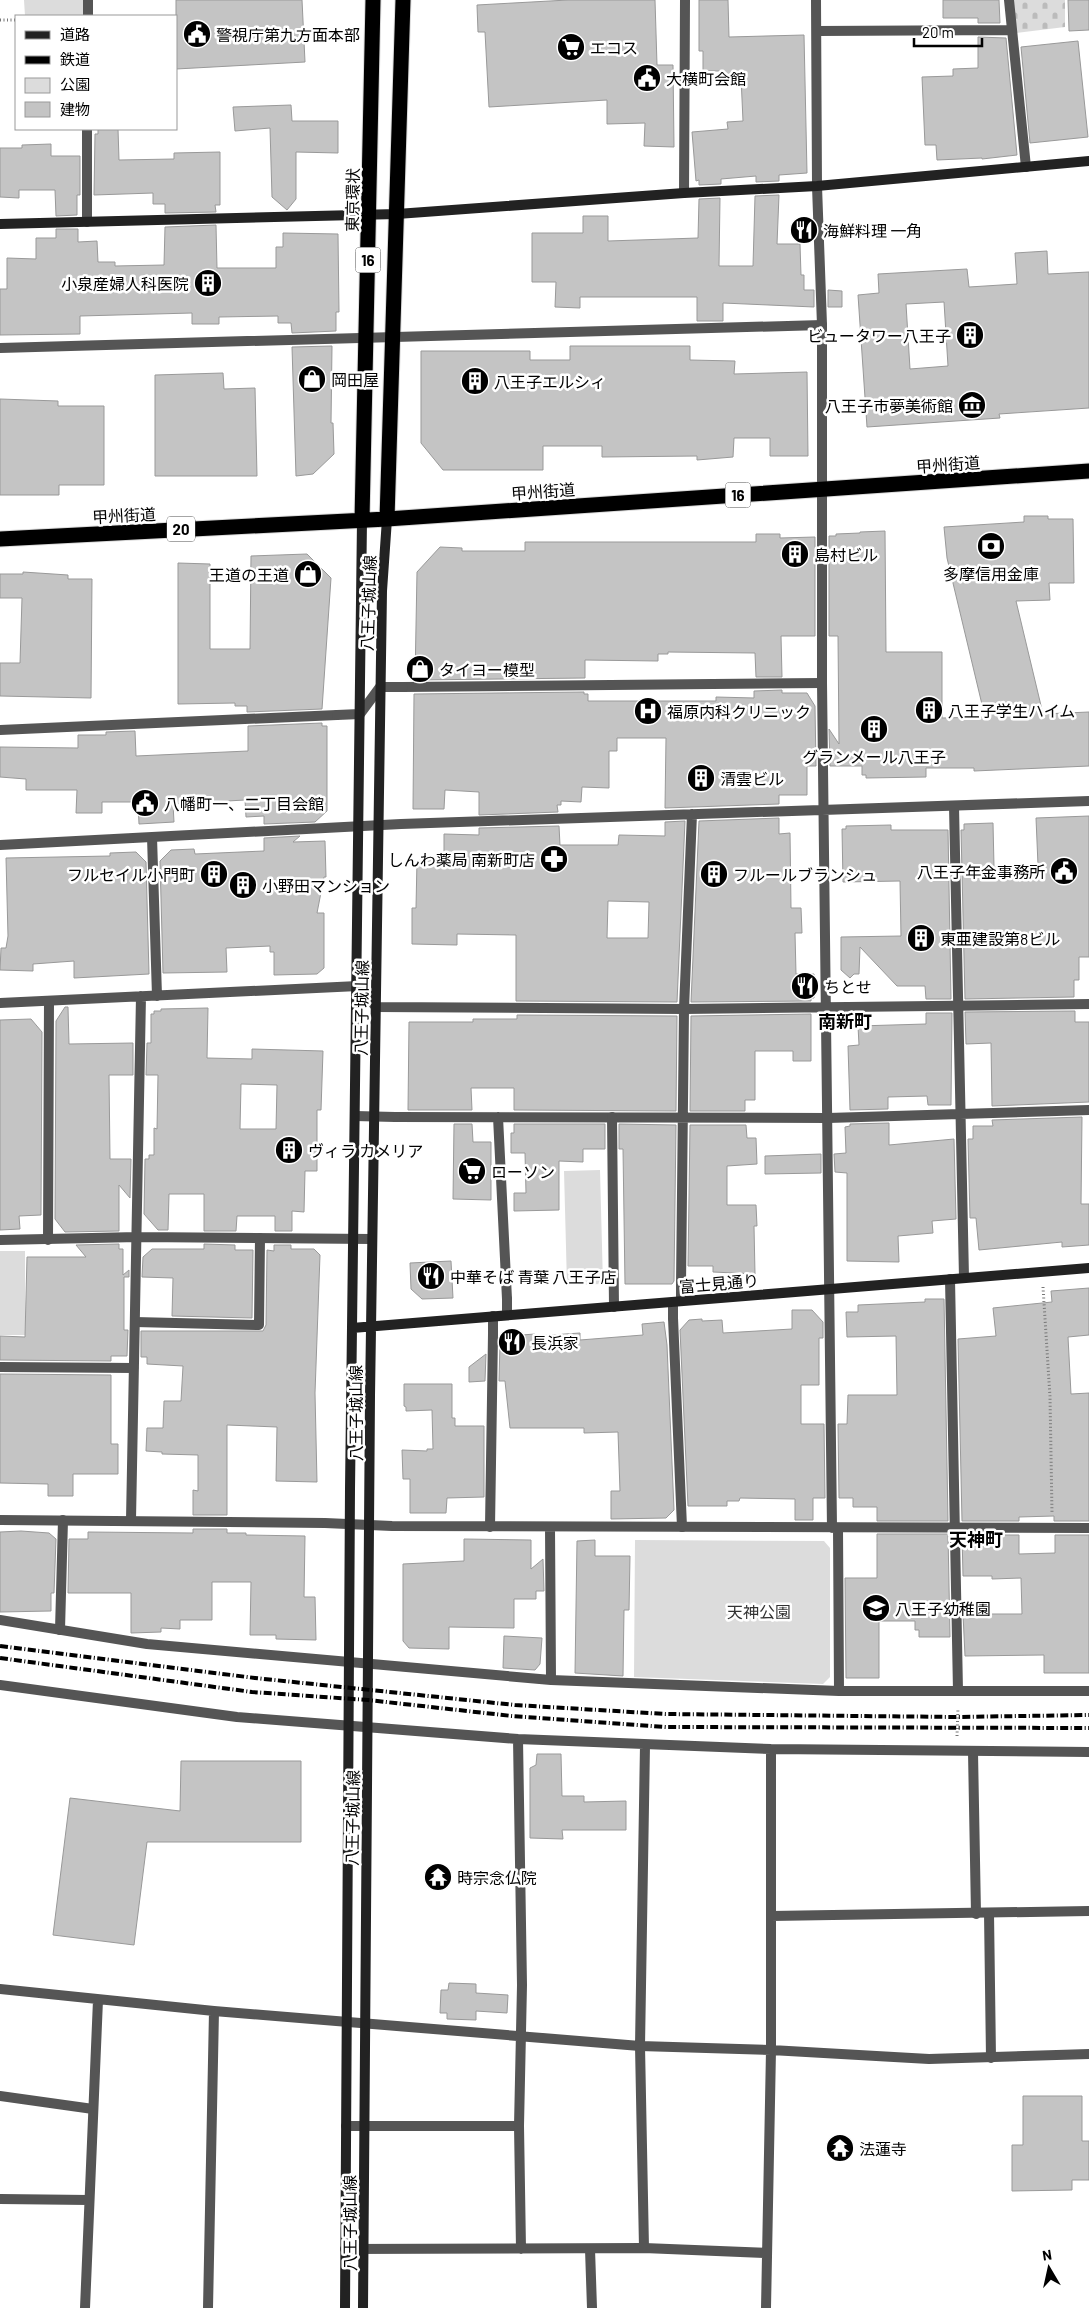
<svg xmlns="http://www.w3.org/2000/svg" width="1089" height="2308" viewBox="0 0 1089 2308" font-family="Barlow,'Noto Sans JP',sans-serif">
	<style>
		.cemetery { fill: url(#cemetery-stones) }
		.park { fill: #dcdcdc }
		.building { fill: #c4c4c4; stroke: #999; fill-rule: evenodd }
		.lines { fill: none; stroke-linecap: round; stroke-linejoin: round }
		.highway-casing { stroke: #dbdbdb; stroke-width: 17 }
		.path { stroke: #777; stroke-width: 3; stroke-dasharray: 1 2.5; stroke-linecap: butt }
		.lane { stroke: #555; stroke-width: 10 }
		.street { stroke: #555; stroke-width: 10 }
		.secondary { stroke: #222; stroke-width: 10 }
		.highway { stroke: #000; stroke-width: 15 }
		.rail { stroke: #000; stroke-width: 4; stroke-dasharray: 8 2.5 1 2.5; stroke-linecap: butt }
		.labels { text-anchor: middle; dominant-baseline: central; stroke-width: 5; stroke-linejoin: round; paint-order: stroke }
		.shield { fill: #fff; stroke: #4c4c4c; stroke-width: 1 }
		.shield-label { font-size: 15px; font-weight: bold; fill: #000 }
		.poi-label { font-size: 16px; fill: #000; stroke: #fff; text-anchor: start }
		.street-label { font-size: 16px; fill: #000; stroke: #fff }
		.park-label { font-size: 16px; fill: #333; stroke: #fff }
		.neighbourhood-label { font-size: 18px; font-weight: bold; fill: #000; stroke: #fff }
	</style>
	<defs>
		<pattern id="cemetery-stones" width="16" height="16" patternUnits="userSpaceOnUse" patternTransform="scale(1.25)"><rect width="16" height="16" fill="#dcdcdc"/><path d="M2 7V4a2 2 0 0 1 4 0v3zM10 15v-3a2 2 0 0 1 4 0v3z" fill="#bbb"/></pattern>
	</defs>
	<rect width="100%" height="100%" fill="#fff"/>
	<path class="cemetery" d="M1013,0h52v27l-49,6z"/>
	<path class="park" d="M24,0h64v16h-63z
		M600,1170l3,114 -36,1 -3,-114z
		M0,1251h25v84h-25z
		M635,1540l189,1 6,7v129l-7,7 -189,-7z"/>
	<path class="building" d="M176,0h126l3,62 -129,7z
		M568,0h87l2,65h16l1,82 -30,-1 1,-23 -38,1v-24l-118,7 -4,-75h-7l-1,-27z
		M699,0h29l1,37 75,-2 3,138 -28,2v6l-23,1v-6l-35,3v5l-22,1v-5l-3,1 -4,-49 36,-3 -1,-7 16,-1 -2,-44 -20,1v-7h-18v-20h-4z
		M943,0h56l1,23h-22v-5h-35z
		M1068,0h21v30l-20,1z
		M978,37l28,1 11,117 -35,4v-1l-45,2 -1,-15h-11l-3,-68 31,-1v-7l25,-1z
		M1078,41l10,96 -58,6 -9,-96z
		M291,105l1,16h46v32l-42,-1v47l-9,11 -15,-13 -2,-69 -35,3 -2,-24z
		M98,129h20l1,31 55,-1v-6l46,-1v53h-5l1,7 -51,1v-9h-12v-11l-59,2 1,-61h3z
		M51,144v12h29v39h-3v20l-21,1 -1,-26h-36v8l-19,-1v-49h22v-3z
		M779,195l-2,49h23l1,31h3v15h10v17l-91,-4v18h-26v-24h-117v11l-25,-1 1,-25h-24v-49h51v-17h25v25l90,-3 1,-39 21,-1 -1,68h34l2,-70z
		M216,225l1,43h59v-21h7v-14l55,1 1,78h-3v19l-44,2 -1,-10h-13v-7l-59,1v7h-27v-11l-112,3v18l-80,1v-46h7v-31l29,1v-21h20v-9h22v13l19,-1 1,21h17v4l49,-1 1,-38z
		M1047,251l1,23 41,-2v136l-90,6 1,4 -133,9 -9,-132 21,-2 -1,-19 89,-5 2,18 48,-3 -2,-31zM944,302l4,64 -38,3 -4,-65z
		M828,290l14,1v16h-14z
		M332,346l-1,77h2l1,31 -21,20 -17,2 -4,-129z
		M570,346h120v14l45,1 -1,13 73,-2 1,84h-38v-18h-36l-1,19 -36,3v-4l-95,1v-11h-59v24h-100l-22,-27v-92h109v9h40z
		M223,373l1,16 31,-1 2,88h-102v-101z
		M0,399l58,2v5h46v79h-45v10h-59z
		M1024,516h24v3h25l1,64h-25l1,17 -34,1 27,113 46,-2v54l-115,5v-3h-48v9l-60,1v-3h-4v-9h-32l-1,-37 10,15 -1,-108h-9v-100h7v-2l24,-1v-1l25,-1 1,121h56v66l43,-1 -38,-159 -3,-31 80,-5z
		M756,534h24v4l35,-1v99h-34l1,41h-26l-1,-24 -87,-1v2h-10v7l-73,-1v18l-170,2 2,-108 23,-25 22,1v3h63v-9h231z
		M307,554l24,24 -9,131 -75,3v-6h-12v-3l-57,1v-141l32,1v85h40l1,-93z
		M23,572l45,3v4h24l-1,119 -91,-2v-33h20l2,-65h-22v-24h23z
		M782,690v3h25l8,13 1,60h-9v29h-28v9l-114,4 1,-70h-49v13h-8v37l-27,-1 -1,15 -20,-1v4h-4l1,7 -79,3v-23l-34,-2 -1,19h-31l1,-115 170,-2v2h4v7h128v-4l38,1v-7z
		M322,723v3h5v85l-12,11 -51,2v-8l-18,1 -1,-17 -72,4 1,18 -35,2 -1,-22h-36v11h-26l1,-23h-51v-11l-26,-2v-30l78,1v-13h28v-3l29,-1 1,25 112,-5v-25z
		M1089,816v141h-10v23h-5v17l-109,2 -4,-169h3v-6l29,-1 1,44 44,-2 -2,-47z
		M779,818v16l11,-1 1,75h10l1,25h-7l1,41h18v24h-3v3l-120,1 8,-181z
		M685,821l-8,181 -161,-1v-66l-59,-1v11l-45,-1v-36h4l1,-48h27v-26l35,1v-7l80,-2 1,19h58l1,-10 46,1v-14zM608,901l41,1 -1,36h-41z
		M891,825v5h57l3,169h-25l-1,-13h-28l-37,-39 -1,27h-5l-4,4 -9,-8v-33l60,-1 -1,-55 -57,1 -1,-53h4v-3z
		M300,836l-7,6 32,-1 1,36h-2l-7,36h7v55l-7,6 -43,1v-23h-4v-6l-44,2 1,24 -64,1 -3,-112 11,-11 23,-1 1,5 69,-3v-13z
		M136,852l10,10 3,112 -75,4v-17l-41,3v7l-33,-1 1,-22h5l2,-12 -2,-78 104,-2v-3z
		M65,1007h3l1,37 64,-1v32h-24l1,84h21l-1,39 -11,-13v46l-54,1 -10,-13 1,-198z
		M208,1008l-1,50 45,1v-10l71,2 -2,59h-4v61h-12l-1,41 -12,-1v20h-17v-15h-38l-1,15h-32v-37h-35l-1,36h-10l-14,-16 1,-55h4v-4h5v-27l3,1 1,-54h-12l1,-32h4v-29h3v-3h7v-2zM241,1084l36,1 -1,44h-36z
		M1075,1011v11h14v80l-97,4 -1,-63 -25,1 -1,-32z
		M926,1013h26l-1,92h-23l-1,-9 -39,1v12l-38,1 -2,-64 11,-1 -1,-19 68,-2z
		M811,1014v47h-18v-10h-38v49h-10v11h-55l1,-95z
		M517,1015l160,1 -1,95 -162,-1v-22h-43l1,22h-64l1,-88h64v-3h44z
		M31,1019l11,13 -1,183 -22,1 1,13 -20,1v-210z
		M1082,1117l-1,87h8v41l-27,2v-5l-83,8 -3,-32h-6l-2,-79h5v-13h20l-1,-6z
		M889,1123v22l65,-6 2,80 -24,2 1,12 -35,3 1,26 -52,-1v-88l-12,-1 -1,-18 12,-1 -1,-26 5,-1v-2z
		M454,1124h18l1,18h18v58l-38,-1z
		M514,1124h91v25h-22v13l-24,-1v49l-45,1v-18h12l-1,-40h-14v-20h3z
		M619,1124l57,1 -2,156 -2,3h-47l-2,-135h-4z
		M690,1125h56l1,13h9l1,26 -30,2v39h29l1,21h-3l1,48 -42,-2v-6h-25z
		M821,1154v19l-56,1v-18z
		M119,1244v5h4v26l6,-5v7h-5v53h4l-1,26h-16v5l-111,-1v-24l25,1 2,-80h59l-10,-12z
		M204,1244l31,1v5h18l-1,68 -80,-2 1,-38 -31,-1 1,-20 9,-8h52z
		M274,1245h17v4h23l6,6 -5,138 2,89 -41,-1 1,-54 -50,-2v90h-34v-25l5,1v-36l-36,-1v-2l-16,-1 1,-23h16l1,-27h17l2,-35 -36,-2v-7h-6v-26h122l3,-6 1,-75 7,1z
		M451,1261l2,37 -31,1 -11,-10 -1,-26z
		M1089,1288v47l-21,2 3,57 18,-1v128h-35v-5l-35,1v4h-57l-4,-182 38,-3 -3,-28 59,-6 -1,-11z
		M925,1299h19l4,222h-71v-14h-24v-9h-14l-1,-74h9l1,-29h49l-1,-59 -49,1 -1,-25h12v-7l67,-3z
		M792,1310h20l11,12v16h-4v47h-18v39h23l1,74h-12v22h-18v-21l-55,-1 -1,3h-12v5h-39l-8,-176 9,-10 13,-1v2l20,-1 1,13 69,-4z
		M664,1322l3,23 7,165 -8,8 -55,1v-28h9l-2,-59 -34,1v-5h-74l-5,-47h-6l1,-38 8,-7 27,-2 1,2 44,-3v7l63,-5 -1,-11z
		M486,1354l-1,27 -16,1v-15z
		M0,1374l111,1v69h7v30h-45v22h-25v-12l-48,-1z
		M404,1384h48v34h3v8h29v71l-37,1 -1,15h-36v-34h-7l-1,-29 25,1v-2h6l-1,-39 -26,1v-4l-2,-1z
		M193,1529h34v4h19v2l59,1 -1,61h11l1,43 -40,-1v-4h-26l1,-53h-39v38h-32v9l-19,-1v4l-30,1v-40h-63l1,-54h19v-7l105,1z
		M21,1531l28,2 7,6 -2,54h-3v18l-51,1v-80z
		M877,1534h71l2,103h-31v-7h-4v-9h-36v57h-33l-1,-100h32z
		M962,1535h57v19l36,-1v-18h34v138h-45v-18l-79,1 -2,-42h59l-1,-36 -29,1v-3h-29z
		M464,1539l67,1v29l12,-10 1,32h-8v8h-22v29l-65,-1v22l-40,-1 -6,-7v-77l61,-3z
		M595,1540v16h35l-1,54h-5l-1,66 -48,-3 2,-132z
		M504,1636l38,2 -2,26 -5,6 -32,-2z
		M537,1754h24l1,42h22v6l42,-1v29h-64l1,9 -33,-1v-70l6,-3z
		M181,1761h120v81h-154l-13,103 -81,-10 17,-137 110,13z
		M449,1983l27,1v9l32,2 -1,18 -31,-2v9l-29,-1v-6h-7l1,-23h7z
		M1023,2096h59v45h7v39h-17v10l-60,1v-46h11z"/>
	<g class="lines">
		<defs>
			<path id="highway" d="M387,519l16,-519
				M362,520l11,-520
				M0,539l387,-20 702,-48"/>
		</defs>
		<use href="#highway" class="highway-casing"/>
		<path class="path" d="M0,20h16
			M1043,1287l7,110 2,116
			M957,1736l1,-28"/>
		<path class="lane" d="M1009,0l17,167
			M88,16v-16
			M817,31l195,-1
			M87,222v-93
			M0,348l822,-23
			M403,687l419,-4
			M0,730l337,-15
			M954,806l10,472
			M395,1117l433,1 261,-8
			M498,1117l9,182
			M48,1240l1,-239
			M950,1279l8,412
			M681,1285l3,-276
			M673,1318l9,209
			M135,1322l124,3 1,-87
			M490,1527l3,-193
			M60,1630l3,-110
			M973,1752l3,162
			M989,1913l2,145
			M640,2046l4,202
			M0,2096l93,13
			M346,2126h173
			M590,2249l2,59"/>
		<path class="street" d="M816,0l1,186 5,139v358l10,845
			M684,193l1,-193
			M337,715l23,-1 20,-27h23
			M152,837l5,159
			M0,845l401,-21 688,-23
			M0,1003l358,-17 18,21 308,2 405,-5
			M684,1009l8,-195
			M355,1116l40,1
			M612,1117l2,190
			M0,1240l138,-3 234,2
			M507,1299v16
			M681,1301v-16
			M673,1302v16
			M493,1334v-18
			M0,1367l134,1
			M0,1520l325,3 67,3 697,2
			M131,1520l10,-524
			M550,1527l1,153
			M838,1528l1,163
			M0,1620l147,24 404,36 288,11h250
			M0,1685l237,32 281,22 253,10 318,3
			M518,1739l4,246 -3,141 2,123
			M771,1916l318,-5
			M0,1989l214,22 426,35 131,4 158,9 160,-5
			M640,2046l5,-301
			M0,2199l89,1
			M345,2249l299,-1 123,5
			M85,2308l13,-308
			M208,2308l6,-297
			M766,2308l5,-258v-301"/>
		<path class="secondary" d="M0,224l397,-10 287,-21 133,-7 272,-25
			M352,1328l737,-60
			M345,2308l5,-819 12,-969
			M363,2308l7,-912 12,-805 5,-72"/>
		<use href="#highway" class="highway"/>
		<path class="rail" d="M0,1646l255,32 260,27 150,9 292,3 132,-2
			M0,1658l252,34 116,8 144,16 154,11 423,1"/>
	</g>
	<defs>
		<symbol id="civic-disc" viewBox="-11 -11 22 22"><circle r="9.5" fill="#000" stroke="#fff"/><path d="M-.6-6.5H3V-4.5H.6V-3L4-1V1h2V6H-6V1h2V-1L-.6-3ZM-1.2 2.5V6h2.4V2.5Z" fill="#fff"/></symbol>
		<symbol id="supermarket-disc" viewBox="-11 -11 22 22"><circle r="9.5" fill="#000" stroke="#fff"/><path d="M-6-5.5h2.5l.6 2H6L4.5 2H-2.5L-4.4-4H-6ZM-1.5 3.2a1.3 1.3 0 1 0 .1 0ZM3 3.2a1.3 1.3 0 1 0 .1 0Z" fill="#fff"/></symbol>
		<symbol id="restaurant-disc" viewBox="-11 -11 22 22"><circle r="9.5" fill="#000" stroke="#fff"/><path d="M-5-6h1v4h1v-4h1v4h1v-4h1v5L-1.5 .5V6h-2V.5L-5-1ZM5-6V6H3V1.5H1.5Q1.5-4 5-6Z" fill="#fff"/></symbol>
		<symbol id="building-disc" viewBox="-11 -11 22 22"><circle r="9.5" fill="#000" stroke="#fff"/><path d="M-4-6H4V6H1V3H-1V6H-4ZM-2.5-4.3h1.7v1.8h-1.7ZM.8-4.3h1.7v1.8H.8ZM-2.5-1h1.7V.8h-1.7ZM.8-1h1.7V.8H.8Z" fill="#fff"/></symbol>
		<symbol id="shop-disc" viewBox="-11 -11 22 22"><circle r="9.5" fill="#000" stroke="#fff"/><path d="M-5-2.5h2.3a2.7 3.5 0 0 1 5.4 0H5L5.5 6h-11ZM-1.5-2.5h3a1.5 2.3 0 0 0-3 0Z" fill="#fff"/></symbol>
		<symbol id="museum-disc" viewBox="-11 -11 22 22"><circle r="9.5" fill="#000" stroke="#fff"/><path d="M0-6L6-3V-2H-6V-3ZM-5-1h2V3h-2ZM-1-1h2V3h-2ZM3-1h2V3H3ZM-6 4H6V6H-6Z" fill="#fff"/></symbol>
		<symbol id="bank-disc" viewBox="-11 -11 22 22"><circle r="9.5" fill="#000" stroke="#fff"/><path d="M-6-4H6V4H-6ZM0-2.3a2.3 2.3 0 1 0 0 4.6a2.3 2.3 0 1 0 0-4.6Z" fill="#fff"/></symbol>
		<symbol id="hospital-disc" viewBox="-11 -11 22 22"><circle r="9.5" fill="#000" stroke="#fff"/><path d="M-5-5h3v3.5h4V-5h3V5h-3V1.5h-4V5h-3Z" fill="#fff"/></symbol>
		<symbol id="pharmacy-disc" viewBox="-11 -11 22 22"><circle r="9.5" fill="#000" stroke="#fff"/><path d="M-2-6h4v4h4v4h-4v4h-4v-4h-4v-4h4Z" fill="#fff"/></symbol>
		<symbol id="school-disc" viewBox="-11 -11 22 22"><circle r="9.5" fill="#000" stroke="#fff"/><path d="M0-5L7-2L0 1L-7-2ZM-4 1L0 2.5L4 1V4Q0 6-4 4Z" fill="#fff"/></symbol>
		<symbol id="temple-disc" viewBox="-11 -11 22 22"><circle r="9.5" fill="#000" stroke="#fff"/><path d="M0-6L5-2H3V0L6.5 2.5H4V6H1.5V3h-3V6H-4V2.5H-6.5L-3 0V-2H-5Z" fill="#fff"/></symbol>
	</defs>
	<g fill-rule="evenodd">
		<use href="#civic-disc" x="181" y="18" width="32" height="32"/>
		<use href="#supermarket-disc" x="555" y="31" width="32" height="32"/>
		<use href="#civic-disc" x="631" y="62" width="32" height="32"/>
		<use href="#restaurant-disc" x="788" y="214" width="32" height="32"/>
		<use href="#building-disc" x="192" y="267" width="32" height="32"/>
		<use href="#building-disc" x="954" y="319" width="32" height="32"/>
		<use href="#shop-disc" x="296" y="363" width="32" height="32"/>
		<use href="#building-disc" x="459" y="365" width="32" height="32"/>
		<use href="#museum-disc" x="956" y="389" width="32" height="32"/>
		<use href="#bank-disc" x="975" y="530" width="32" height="32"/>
		<use href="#building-disc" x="779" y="538" width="32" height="32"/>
		<use href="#shop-disc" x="292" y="558" width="32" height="32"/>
		<use href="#shop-disc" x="404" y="653" width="32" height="32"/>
		<use href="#building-disc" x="913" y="694" width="32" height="32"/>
		<use href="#hospital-disc" x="632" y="695" width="32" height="32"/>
		<use href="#building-disc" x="858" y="713" width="32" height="32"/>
		<use href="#building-disc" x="685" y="762" width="32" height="32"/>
		<use href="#civic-disc" x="129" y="787" width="32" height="32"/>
		<use href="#pharmacy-disc" x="538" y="843" width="32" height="32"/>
		<use href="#civic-disc" x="1048" y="855" width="32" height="32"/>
		<use href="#building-disc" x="198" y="858" width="32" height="32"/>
		<use href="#building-disc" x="698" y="858" width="32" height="32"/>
		<use href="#building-disc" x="227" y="869" width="32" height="32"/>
		<use href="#building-disc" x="905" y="922" width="32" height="32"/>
		<use href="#restaurant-disc" x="789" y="970" width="32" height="32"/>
		<use href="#building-disc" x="273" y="1134" width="32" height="32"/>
		<use href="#supermarket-disc" x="456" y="1155" width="32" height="32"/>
		<use href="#restaurant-disc" x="415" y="1260" width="32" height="32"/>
		<use href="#restaurant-disc" x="496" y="1326" width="32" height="32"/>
		<use href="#school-disc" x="860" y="1592" width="32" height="32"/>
		<use href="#temple-disc" x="422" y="1861" width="32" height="32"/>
		<use href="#temple-disc" x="824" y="2132" width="32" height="32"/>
	</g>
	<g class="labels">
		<g class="shield">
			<rect x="355.5" y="247.5" width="25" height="25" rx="4"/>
			<rect x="725.5" y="482.5" width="25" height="25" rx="4"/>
			<rect x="167" y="516.5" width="28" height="25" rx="4"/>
		</g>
		<g class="shield-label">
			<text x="368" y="260">16</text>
			<text x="738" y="495">16</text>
			<text x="181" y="529">20</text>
		</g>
		<g class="poi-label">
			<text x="216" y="34">警視庁第九方面本部</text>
			<text x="590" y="47">エコス</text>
			<text x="666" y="78">大横町会館</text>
			<text x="823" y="230">海鮮料理 一角</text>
			<text x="189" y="283" text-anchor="end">小泉産婦人科医院</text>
			<text x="951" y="335" text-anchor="end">ビュータワー八王子</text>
			<text x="331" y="379">岡田屋</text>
			<text x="494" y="381">八王子エルシィ</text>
			<text x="953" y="405" text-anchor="end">八王子市夢美術館</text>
			<text x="814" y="554">島村ビル</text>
			<text x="991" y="573" text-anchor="middle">多摩信用金庫</text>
			<text x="289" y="574" text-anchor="end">王道の王道</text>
			<text x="439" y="669">タイヨー模型</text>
			<text x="948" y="710">八王子学生ハイム</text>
			<text x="667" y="711">福原内科クリニック</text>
			<text x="874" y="756" text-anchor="middle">グランメール八王子</text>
			<text x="720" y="778">清雲ビル</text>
			<text x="164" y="803">八幡町一、二丁目会館</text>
			<text x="535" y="859" text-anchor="end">しんわ薬局 南新町店</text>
			<text x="1045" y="871" text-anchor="end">八王子年金事務所</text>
			<text x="195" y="874" text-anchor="end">フルセイル小門町</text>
			<text x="733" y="874">フルールブランシュ</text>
			<text x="262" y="885">小野田マンション</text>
			<text x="940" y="938">東亜建設第8ビル</text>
			<text x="824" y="986">ちとせ</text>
			<text x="308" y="1150">ヴィラ カメリア</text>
			<text x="491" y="1171">ローソン</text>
			<text x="450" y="1276">中華そば 青葉 八王子店</text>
			<text x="531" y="1342">長浜家</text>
			<text x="895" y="1608">八王子幼稚園</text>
			<text x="457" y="1877">時宗念仏院</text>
			<text x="859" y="2148">法蓮寺</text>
		</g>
		<g class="street-label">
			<text transform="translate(352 200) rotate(-89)">東京環状</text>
			<text transform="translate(948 464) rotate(-4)">甲州街道</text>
			<text transform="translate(543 491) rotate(-4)">甲州街道</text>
			<text transform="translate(124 515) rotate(-3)">甲州街道</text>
			<text transform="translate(368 603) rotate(-88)">八王子城山線</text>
			<text transform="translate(361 1008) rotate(-89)">八王子城山線</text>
			<text transform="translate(719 1283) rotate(-5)">富士見通り</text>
			<text transform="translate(355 1413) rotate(-90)">八王子城山線</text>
			<text transform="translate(352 1818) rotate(-89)">八王子城山線</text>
			<text transform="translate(349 2223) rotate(-90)">八王子城山線</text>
		</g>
		<g class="park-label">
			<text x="759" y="1611">天神公園</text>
		</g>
		<g class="neighbourhood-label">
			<text x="845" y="1021">南新町</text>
			<text x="976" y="1539">天神町</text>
		</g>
	</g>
	<rect x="15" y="15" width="162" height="115" fill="#ffffff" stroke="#999999"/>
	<rect x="25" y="31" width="25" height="8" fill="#222222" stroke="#999999"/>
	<text x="60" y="40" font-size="15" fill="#000000">道路</text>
	<rect x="25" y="56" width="25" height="8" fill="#000000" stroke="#999999"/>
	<text x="60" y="65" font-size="15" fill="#000000">鉄道</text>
	<rect x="25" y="78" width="25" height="15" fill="#dcdcdc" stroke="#999999"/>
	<text x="60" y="90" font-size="15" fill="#000000">公園</text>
	<rect x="25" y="102" width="25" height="15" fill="#c4c4c4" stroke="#999999"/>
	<text x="60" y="115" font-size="15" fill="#000000">建物</text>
	<g transform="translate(1049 2268) rotate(351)" stroke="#ffffff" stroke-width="4" paint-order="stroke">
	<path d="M0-4L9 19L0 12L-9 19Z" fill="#000000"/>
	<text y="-8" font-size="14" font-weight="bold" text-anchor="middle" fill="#000000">N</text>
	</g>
	<path d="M914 38v8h68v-8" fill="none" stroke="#000000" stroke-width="2.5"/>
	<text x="922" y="38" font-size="15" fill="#000000" stroke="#ffffff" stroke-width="4" paint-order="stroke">20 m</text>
</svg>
